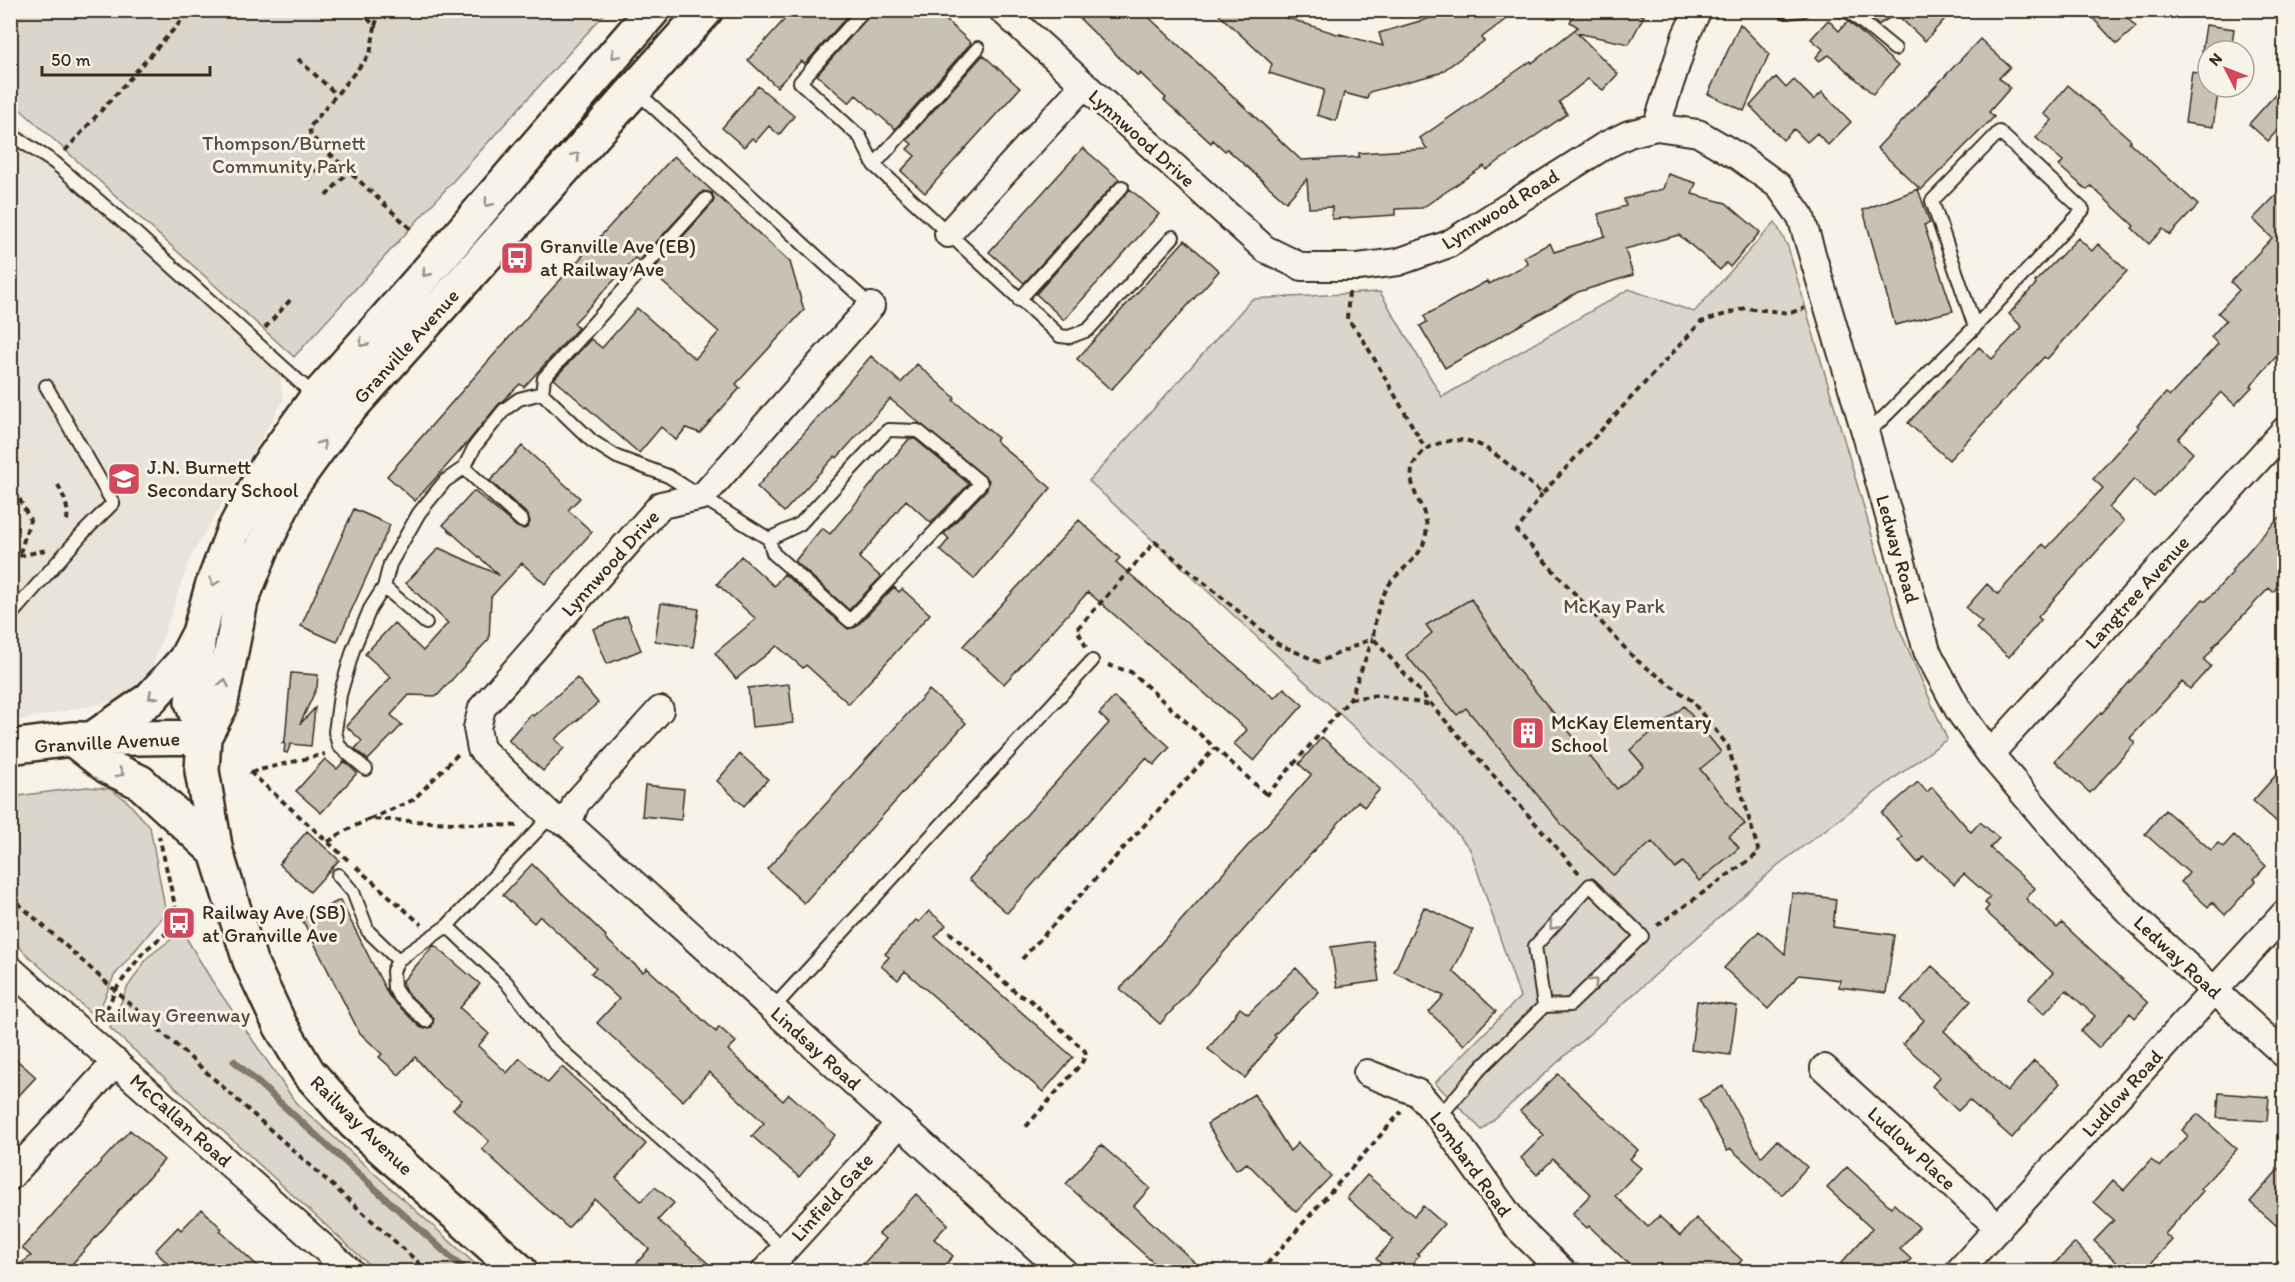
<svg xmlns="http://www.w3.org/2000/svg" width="2295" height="1282" viewBox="0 0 2295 1282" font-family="Itim,sans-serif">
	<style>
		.built { fill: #e9e4d9 }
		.green { fill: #dbd6cb; stroke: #8b8074; stroke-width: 1.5 }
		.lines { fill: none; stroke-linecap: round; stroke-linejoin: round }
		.stream { stroke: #84786c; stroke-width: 7 }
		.building { fill: #c8c1b6; stroke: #3b2a1e; stroke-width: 1.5 }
		.lane-casing { stroke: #3b2a1e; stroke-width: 16 }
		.street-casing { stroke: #3b2a1e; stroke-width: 30 }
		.secondary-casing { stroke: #3b2a1e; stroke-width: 38 }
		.path { stroke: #3b2a1e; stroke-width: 4; stroke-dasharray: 6 4.5; stroke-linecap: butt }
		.lane { stroke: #f7f3e8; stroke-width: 12 }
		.street { stroke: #f7f3e8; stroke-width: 26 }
		.secondary { stroke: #f7f3e8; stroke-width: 33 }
		.oneway { stroke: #998e83 }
		.labels { text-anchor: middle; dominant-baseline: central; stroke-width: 6; stroke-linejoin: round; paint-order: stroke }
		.street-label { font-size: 20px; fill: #3b2a1e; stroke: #f7f3e8 }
		.park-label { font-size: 20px; fill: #5b4c41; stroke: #f7f3e8 }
		.poi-label { font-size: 20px; fill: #3b2a1e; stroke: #f7f3e8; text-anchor: start }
	</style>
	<rect width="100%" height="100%" fill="#f7f3e8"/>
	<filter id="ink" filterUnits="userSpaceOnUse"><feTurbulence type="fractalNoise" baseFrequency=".0167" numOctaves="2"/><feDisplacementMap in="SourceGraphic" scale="12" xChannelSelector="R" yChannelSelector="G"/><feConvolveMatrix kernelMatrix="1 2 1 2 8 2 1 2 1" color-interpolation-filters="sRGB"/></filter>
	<g filter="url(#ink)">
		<path class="built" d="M10,117l266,240 8,43 -94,158 -47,137 -132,27z"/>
		<path class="green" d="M10,11l1,-1 596,1 -313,346 -283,-256z
			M1775,222l13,25 111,381 48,111 -169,126 -296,265 -47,-47 85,-86 -50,-148 -57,-67 -324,-301 163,-182 128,-7 62,105 187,-108 65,23z
			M86,787l24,2 16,11 24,27 16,86 -52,63 -18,42 -86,-79 1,-142z
			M182,931l30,50 84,122 187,168h-107l-266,-243 17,-40 21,-31z"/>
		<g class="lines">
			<path class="stream" d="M234,1061l233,211"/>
		</g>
		<path class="building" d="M793,10h60l-48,54 -4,-3 -24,26 -29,-27z
			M872,10h63l36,33 -76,86 -39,-34 -7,8 -32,-28 53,-60z
			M1071,10h70l160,150 58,-3v-4l68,-4 -7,-11 111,-77 1,2 46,-36 -8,-5 6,-12h53l15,6 -15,28 -52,-11 41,41 -15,16 -15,-11 -29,23 8,12 -81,56 -2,-4 -62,42 -27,1v6l-63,4v-12l-23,1 -2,-29 -21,23 -59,-53 -2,2 -12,-11 -2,3 -47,-43 2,-2 -26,-25 -2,3z
			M1214,10h73l-6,6 59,19v-1l43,12 -4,-13 55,-16 -5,-7h89l-37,28 3,3 -44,32 -71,19 -2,7 -23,-6 -8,28 -19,-6 7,-25 -55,-17 3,-9z
			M1861,10h92l-28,31 -29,-27 -18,11z
			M2085,10h35l16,17 -19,17z
			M1828,20l11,11 9,-10 50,45 -25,28 -44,-39 -10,6 -3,-4 7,-8 -12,-10z
			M1740,24l29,30 -25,57 -36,-17z
			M2206,25l28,4 -3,22h-29z
			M1980,39l30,28 -11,11 11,10 -21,24 5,5 -73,73 -44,-42z
			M983,55l37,33 -95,105 -24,-22 14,-15 -8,-7 5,-5 -5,-4z
			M2192,72l16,3v12h11l-6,40 -28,-4z
			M1776,77l10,11 8,-8 20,20 8,-8 29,30 -23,23 -11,-12 -10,9 -13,-13 -11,11 -33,-34z
			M2068,85l63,55 -2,2 69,63 -28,30 -7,-6 -14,15 -17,-16 2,-2 -43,-40 -4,4 -28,-24 4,-5 -27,-23 16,-18 -8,-6z
			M2284,85v38l-16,18 -19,-17z
			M758,86l36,30 -15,19 -10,-9 -13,15 -4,-3 -8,9 -22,-19z
			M1083,148l36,31 -95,104 -35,-31z
			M674,156l116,106 14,48 -68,74 4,4 -40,45 -14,-5 -10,12 -15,-13 -22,26 -85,-74 37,-40 11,9 35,-40 58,51 24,-27 -68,-60 61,-68 2,-4 -2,-7 -9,-2 -64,70 -4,-3 -61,65 4,5 -54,59 -4,-3 -22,21 -30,37 -53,59 -28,-25 164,-186z
			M1668,174l28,9 -4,11 34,9 34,29 -30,35 -4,-4 -6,7 -41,-35 -54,14 8,26 -55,17 -133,76 -25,-42 7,-4 -3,-6 63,-35 2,3 39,-20 -4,-7 26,-14 4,9 51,-16 -7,-22 28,-8 -2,-7 39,-10z
			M2284,187v161l-34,38 2,1 -17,18 -14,-13 -43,47 15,14 -39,44 -20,-18 -25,29 15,13 -86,96 3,3 -32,37 -33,-29 6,-6 -16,-14 21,-24 11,10 45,-50 4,4 56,-60 -10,-9 46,-52 -2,-2 29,-32 4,3 48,-52 -7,-7 15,-17 -8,-7 21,-23 -8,-8 41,-44 -19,-19z
			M1130,189l29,25 -95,106 -28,-26z
			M1918,189l12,34 -6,2 29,86 -58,14 -32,-115z
			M2078,238l14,13 6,-7 29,27 -80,88 -3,-2 -95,103 -41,-37 71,-76 13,12 30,-32 -13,-13 27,-30 -1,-2z
			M1185,240l34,31 -108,119 -34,-31z
			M871,356l30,27 16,-19 38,34 -2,2 45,38 -2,3 55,47 -77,91 -34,-29 9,-11 -5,-5 43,-45 2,-9 -99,-81 -53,59 -2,-2 -51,56 -27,-25z
			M909,439h6l54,45 -38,39 -25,-23 -47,58 22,19 -32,33 -54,-49 27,-33 8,6z
			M522,446l58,52 -12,12 24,22 -47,52 -23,-21 -31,34 -2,42 -52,57 -28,-1 -18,20 11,10 -34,35 -13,-11 7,-8 -16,-15 45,-49 -26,-23 29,-31 29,28 25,-28 -42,-40 33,-35 60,27 -56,-50 31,-34 43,36 7,2 4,-2 2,-5 -2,-7 -38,-34z
			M354,509l36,16 -53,117 -36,-16z
			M2284,513v66l-11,13 -4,-4 -57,60 1,1 -9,11 7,6 -21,23 -8,-7 -52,56 5,5 -45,50 -35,-32 46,-49 1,1 101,-114 3,2 27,-29 -2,-1 27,-31z
			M1079,520l41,38 -4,4 158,136 10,-10 19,17 -49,56 -20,-17 13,-14 -159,-138 -84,92 -41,-38z
			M741,556l33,30 10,-12 64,55 8,-2 38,-40 5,5 3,-3 28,25 -81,90 -43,-39 -3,3 -26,-22 -41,33 -21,-26 41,-34 -39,-35z
			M1471,599l45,69 101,121 27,-23 -14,-16 54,-44 37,46 -21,17 45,55 -16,12 10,12 -40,33 -16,-19 -8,6 -23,-26 -39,33 -51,-50 -96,-117 -9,7 -51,-60 26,-22 -6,-8z
			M661,603l38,6 -6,38 -38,-6z
			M627,616l14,34 -34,14 -14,-35z
			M291,673l27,2 -1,12 -17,37 15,-16 -4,38 -20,-2 -4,9 -3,-1 1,-8 -3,-1 3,-3z
			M577,678l21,25 -43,36 9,9 -21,23 -35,-31 23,-26 2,2z
			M789,684l4,39 -41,4 -4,-39z
			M929,690l37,33 -162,180 -37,-34z
			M1114,697l56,50 -16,18 -8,-7 -139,155 -38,-34 140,-156 -10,-9z
			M1322,737l58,52 -16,18 -6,-6 -198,223 -40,-35 191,-214 -12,-11z
			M740,754l28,25 -24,27 -27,-25z
			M325,759l12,10 7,-8 13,12 -36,40 -25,-22z
			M2284,766v62l-31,-27z
			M1918,782l9,10 5,-5 39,45 9,-10 19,16 -9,10 45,40 -9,11 31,29 5,-5 86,80 -13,15 -5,-5 -31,35 -18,-17 14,-15 -29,-26 -22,24 -16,-15 25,-26 -68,-62 4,-5 -4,-3 5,-6 -26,-23 -10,10 -30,-27 -6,6 -20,-23 4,-3 -20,-24z
			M645,785l39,4 -3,31 -39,-4z
			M2165,810l46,40 7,-7 5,4 11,-12 32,31 -12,13 2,2 -31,34 -13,-13 -4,5 -27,-25 8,-9 -44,-39z
			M307,831l32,29 -29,32 -31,-28z
			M532,864l74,72 -1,2 38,34 4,-4 69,64 3,-5 17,15 -8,8 55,51 6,-7 46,41 -36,42 -47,-41 12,-13 -55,-51 -26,29 -86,-78 22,-24 -28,-26 5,-5 -56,-52 -6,7 -31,-28z
			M1792,893l44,6 -3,28 61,8 -8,58 -47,-6 1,-7 -41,-5 -31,34 -44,-41 35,-37 26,23z
			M340,900l49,96 31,31 5,2 7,-2 2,-9 -28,-26 -4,-10 32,-37 46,39 -20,24 29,26 -11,12 29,27 13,-15 28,25 14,-16 84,77 -30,34 25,23 14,-14 19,16 -16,17 60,52h-89l20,-23 -54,-50 -27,29 -86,-79 7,-8 -36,-32 9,-9 -22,-15 -25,-28 -16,18 -20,-18 3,-3 -23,-22 -57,-113z
			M1424,907l49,23 -20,41 43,40 -32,34 -35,-33 15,-16 -50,-24z
			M929,911l17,14 -11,12 138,120 -30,35 -138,-121 -7,9 -17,-14 8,-9 -4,-3 31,-34 3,2z
			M1373,941l6,40 -42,6 -6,-40z
			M1932,966l39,35 -27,30 63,61 27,-31 26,22 -48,55 -43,-38 -11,11 -26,-25 8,-9 -37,-33 21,-24 -23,-20z
			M1296,968l23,24 -45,43 2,2 -31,41 -37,-29 32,-41 8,6z
			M1697,1001l40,5 -7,49 -39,-5z
			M10,1054l26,23 -26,28z
			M1558,1074l80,76 -8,9 11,9 -26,28 33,31 11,-11 21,20 16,-18 46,42 -11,12h-94l-48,-46 -2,2 -15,-14 19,-20 -38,-35 -16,16 -16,-17 23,-23 -24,-24z
			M1723,1086l38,71 16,-17 30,27 -25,28 -51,-46 -4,2 -28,-52z
			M2219,1093l50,4 -2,24 -50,-3z
			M1254,1094l36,57 8,-8 33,33 -35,36 -49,-49 -11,7 -29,-46z
			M2198,1114l39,35 -37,40 3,2 -38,43 7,6 -29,32h-3l-10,-10 -6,7 -30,-28 20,-21 -20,-18 19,-22 11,10 27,-30 9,7 28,-31 -6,-6z
			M130,1130l34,30 -99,112h-55l21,-16 -9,-8z
			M1101,1145l49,43 -16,18 71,66h-41l-98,-88z
			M2284,1163v69l-34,-30z
			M1847,1167l44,40 3,-3 25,23 -19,22 11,10 -12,13h-49l-9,-9 31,-34 -45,-41z
			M1367,1175l47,41 9,-10 21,18 -27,30 2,1 -5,7 11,10h-51l7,-9 -5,-4 18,-20 -47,-41z
			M916,1194l32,30 -14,15 19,17 -14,16h-83l30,-33 -7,-5z
			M202,1209l20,20 -2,2 44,41h-88l-21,-21 23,-24 3,3z
			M2075,1243l17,18 -10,11h-36z"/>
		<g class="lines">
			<defs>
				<path id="lane" d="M864,10l-64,72 60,55 14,28 186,171 9,1 19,-7 85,-93
					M1783,10l4,2 16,-2
					M1840,10l11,3 44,36
					M635,90l236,216
					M10,134l45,29 75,65 186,169
					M874,165l104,-117
					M1019,300l103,-113
					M542,393l50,48 25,16 51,19 101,63 4,14 77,68 131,-138 -63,-52 -30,-1 -88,94 -31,15
					M542,393l2,-15 162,-179
					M1866,435l109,-108 108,-117 -84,-78 -67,69 43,126
					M464,468l58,53
					M384,587l42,36
					M10,616l73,-83 30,-30 -67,-117
					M366,769l-27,-23 -4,-14 5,-37 13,-45 17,-41 14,-22 6,-23 29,-51 26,-32 19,-13 11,-22 29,-36 15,-11 23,-6
					M338,875l15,17 15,39 30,29
					M447,926l59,56 46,60 232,207
					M772,1009l320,-348
					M426,1021l-26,-24 -6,-9 -1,-17 5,-11 49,-34 104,-110
					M1439,1117l42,-49 63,-62 26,-1 72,-69 -52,-51 -55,61 9,60"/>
				<path id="street" d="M1002,10l263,239 37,18h56l40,-5 51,-18 155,-98 25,-12 27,-7 42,6 41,24 40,29 22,31 65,218 61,216 32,60 31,43 103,121 44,45 147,134
					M1656,127l30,-92 12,-25
					M948,234l135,-148
					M871,306l-168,190 -42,9 -179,203 -5,20 4,21 70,67 17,8 496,448
					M1990,754l294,-323
					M568,824l8,-21 84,-93
					M10,969l341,303
					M1824,1068l175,160
					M1367,1073l51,20 21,24 79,111 45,44
					M10,1177l106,-115
					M764,1272l136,-149
					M1958,1272l326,-358"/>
				<path id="secondary" d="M204,737l16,-30 21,-106 21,-52 31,-65 48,-66 365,-408
					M72,739l36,28 32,15 76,70
					M92,739l58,-40 35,-39 12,-23
					M10,747l62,-8 132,-2
					M521,1272l-167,-149 -46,-51 -28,-47 -30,-64 -34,-109 -14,-81 2,-34 -12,-35 7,-69 13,-46 21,-55 34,-65 50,-70 132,-150 204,-237"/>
			</defs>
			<use href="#lane" class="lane-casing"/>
			<use href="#street" class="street-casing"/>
			<use href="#secondary" class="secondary-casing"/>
			<path class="path" d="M361,10l14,17 -5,27 -61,74 2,8 101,94
				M375,26l5,-16
				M298,59l38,35
				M65,151l126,-141
				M308,180l22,-24
				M326,196l22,-24
				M518,259l7,7
				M1349,292l-2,27 13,15 65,114
				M265,328l28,-31
				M10,480l20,40 -11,36
				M58,485c7,14 12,25 8,40
				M1542,494l-25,37 118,128 56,41 37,46 31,107 -104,74
				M10,561l9,-5 27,-6
				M1086,647l-9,-18 78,-87 123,102 41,18 54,-24
				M1108,665l23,7 136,123
				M1350,699l28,-4 53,10
				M250,772l98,88
				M251,772l74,-18
				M1266,796l84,-97 23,-60
				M370,819l43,-19 46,-47
				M328,842l17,-11 24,-12 150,7
				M356,867l66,58
				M1579,873l-206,-235c2,-20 6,-39 18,-56 11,-14 29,-24 34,-43 8,-29 -17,-41 -13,-70 2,-9 12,-20 20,-23 12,-5 27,-8 40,-4 23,7 51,36 70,52l159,-172 44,-14 45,5 15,-5
				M10,896l419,376
				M949,932l70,63 11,5 55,51 1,4 -5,9 -57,65
				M1022,959l193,-211
				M102,1019l14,-30 28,-38 35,-28 -20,-87
				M1260,1272l141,-160"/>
			<use href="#lane" class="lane"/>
			<use href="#street" class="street"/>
			<use href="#secondary" class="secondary"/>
		</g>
		<defs><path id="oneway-chevron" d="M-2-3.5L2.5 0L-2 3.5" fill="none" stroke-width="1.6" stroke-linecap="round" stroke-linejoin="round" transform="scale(1.5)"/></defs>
		<g class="oneway">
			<use href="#oneway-chevron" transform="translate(615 55) rotate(131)"/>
			<use href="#oneway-chevron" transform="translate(576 156) rotate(-49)"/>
			<use href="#oneway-chevron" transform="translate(488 203) rotate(131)"/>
			<use href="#oneway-chevron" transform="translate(426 273) rotate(132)"/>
			<use href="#oneway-chevron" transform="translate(363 343) rotate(132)"/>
			<use href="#oneway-chevron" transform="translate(322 444) rotate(-54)"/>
			<use href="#oneway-chevron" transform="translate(214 582) rotate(110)"/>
			<use href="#oneway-chevron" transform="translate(224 683) rotate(-79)"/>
			<use href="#oneway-chevron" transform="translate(152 696) rotate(137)"/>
			<use href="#oneway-chevron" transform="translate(120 773) rotate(26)"/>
			<use href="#oneway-chevron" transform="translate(1553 926) rotate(132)"/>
			<use href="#oneway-chevron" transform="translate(1594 982) rotate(-43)"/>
		</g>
	</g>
	<defs>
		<symbol id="bus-square" viewBox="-11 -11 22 22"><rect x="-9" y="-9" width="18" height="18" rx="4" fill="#d1495b" stroke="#f7f3e8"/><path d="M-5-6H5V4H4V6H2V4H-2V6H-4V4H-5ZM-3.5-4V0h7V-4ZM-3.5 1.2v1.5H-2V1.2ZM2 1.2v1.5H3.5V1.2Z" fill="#fff"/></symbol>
		<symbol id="school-square" viewBox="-11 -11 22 22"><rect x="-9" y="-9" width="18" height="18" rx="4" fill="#d1495b" stroke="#f7f3e8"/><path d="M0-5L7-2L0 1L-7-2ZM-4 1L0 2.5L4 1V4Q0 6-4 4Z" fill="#fff"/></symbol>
		<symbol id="building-square" viewBox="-11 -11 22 22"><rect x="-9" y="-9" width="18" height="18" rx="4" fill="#d1495b" stroke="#f7f3e8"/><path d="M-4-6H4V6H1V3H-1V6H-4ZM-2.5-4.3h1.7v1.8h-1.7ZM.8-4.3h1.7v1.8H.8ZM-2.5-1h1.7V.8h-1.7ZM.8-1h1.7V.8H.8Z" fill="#fff"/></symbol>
	</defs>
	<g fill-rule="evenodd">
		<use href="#bus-square" x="498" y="239" width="38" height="38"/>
		<use href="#school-square" x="105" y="460" width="38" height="38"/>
		<use href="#building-square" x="1509" y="714" width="38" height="38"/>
		<use href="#bus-square" x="160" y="904" width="38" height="38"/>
	</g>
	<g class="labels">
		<g class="street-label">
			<text transform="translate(1142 138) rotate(42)">Lynnwood Drive</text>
			<text transform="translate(1500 209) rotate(-32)">Lynnwood Road</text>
			<text transform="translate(406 346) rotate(-48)">Granville Avenue</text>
			<text transform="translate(1898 549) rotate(74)">Ledway Road</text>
			<text transform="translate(610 563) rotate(-48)">Lynnwood Drive</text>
			<text transform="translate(2137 592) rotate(-48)">Langtree Avenue</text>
			<text transform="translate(107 742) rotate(-3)">Granville Avenue</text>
			<text transform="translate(2178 957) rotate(43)">Ledway Road</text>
			<text transform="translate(816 1048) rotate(42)">Lindsay Road</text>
			<text transform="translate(2122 1093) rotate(-48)">Ludlow Road</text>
			<text transform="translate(181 1120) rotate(42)">McCallan Road</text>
			<text transform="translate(362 1125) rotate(44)">Railway Avenue</text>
			<text transform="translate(1912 1148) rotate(43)">Ludlow Place</text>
			<text transform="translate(1471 1164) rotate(54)">Lombard Road</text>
			<text transform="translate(832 1197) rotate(-48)">Linfield Gate</text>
		</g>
		<g class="park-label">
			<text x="284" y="143">Thompson/Burnett<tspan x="284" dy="23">Community Park</tspan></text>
			<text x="1614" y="606">McKay Park</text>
			<text x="172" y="1015">Railway Greenway</text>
		</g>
		<g class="poi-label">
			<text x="540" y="246">Granville Ave (EB)<tspan x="540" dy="23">at Railway Ave</tspan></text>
			<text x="147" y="467">J.N. Burnett<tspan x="147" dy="23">Secondary School</tspan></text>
			<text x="1551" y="722">McKay Elementary<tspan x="1551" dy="23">School</tspan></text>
			<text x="202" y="912">Railway Ave (SB)<tspan x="202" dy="23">at Granville Ave</tspan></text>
		</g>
	</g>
	<rect width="2295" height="1282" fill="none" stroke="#f7f3e8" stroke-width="36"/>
	<rect x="18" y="18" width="2259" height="1246" fill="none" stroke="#3b2a1e" stroke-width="2" filter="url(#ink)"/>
	<g transform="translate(2226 69) rotate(312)"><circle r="28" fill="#f7f3e8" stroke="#aca397" stroke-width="1.5"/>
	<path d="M0-4.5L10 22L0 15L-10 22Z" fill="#d1495b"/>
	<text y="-9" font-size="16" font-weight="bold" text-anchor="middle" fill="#3b2a1e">N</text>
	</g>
	<path d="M42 66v9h168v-9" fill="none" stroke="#3b2a1e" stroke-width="3"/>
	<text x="51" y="66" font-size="18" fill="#3b2a1e" stroke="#f7f3e8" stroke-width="4.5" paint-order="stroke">50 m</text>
</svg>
